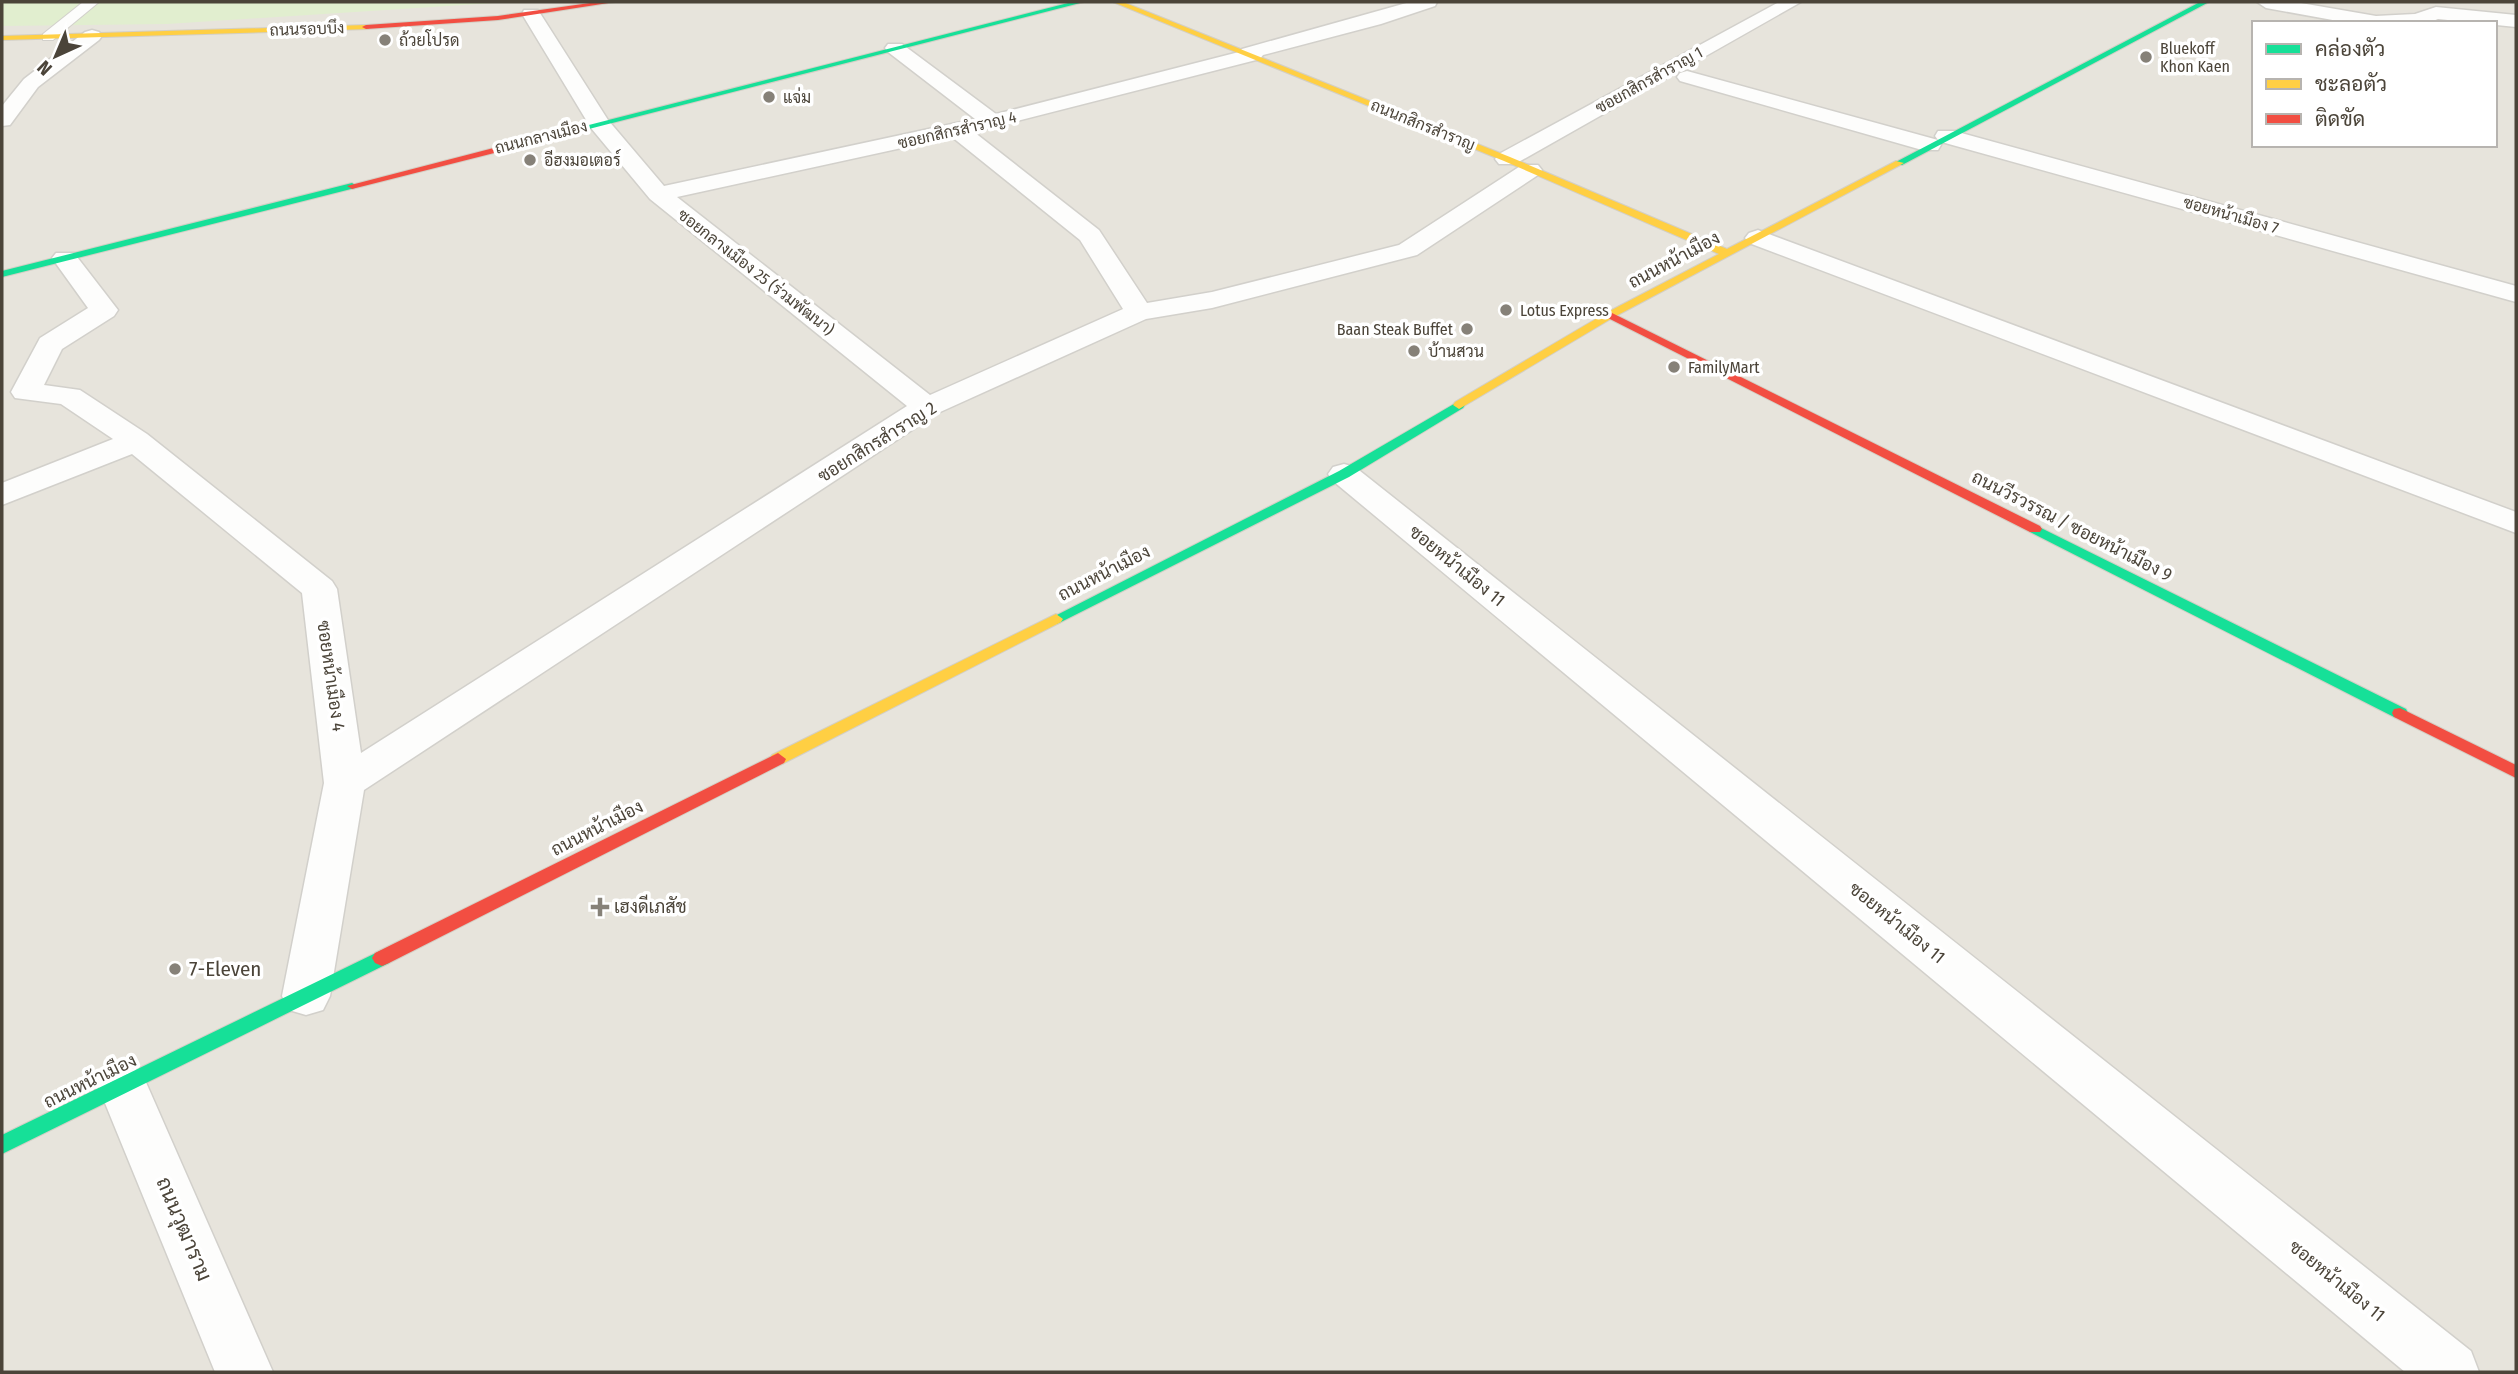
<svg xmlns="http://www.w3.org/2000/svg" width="2518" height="1374" viewBox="0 0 2518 1374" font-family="'Fira Sans Condensed',Sarabun,sans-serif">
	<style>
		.residential { fill: #e7e4dc; fill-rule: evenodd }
		.green { fill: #e1eecf }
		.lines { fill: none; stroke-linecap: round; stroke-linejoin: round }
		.lane-casing { stroke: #d2d0cb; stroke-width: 2 }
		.street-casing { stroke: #d2d0cb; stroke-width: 3 }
		.fast-casing { stroke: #d3cfc5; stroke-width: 2 }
		.slow-casing { stroke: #d3cfc5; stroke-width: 2 }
		.jam-casing { stroke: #d3cfc5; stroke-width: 2 }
		.lane { fill: #fdfdfc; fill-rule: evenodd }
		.street { fill: #fdfdfc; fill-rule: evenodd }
		.fast { fill: #16e098; fill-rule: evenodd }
		.slow { fill: #ffcf43; fill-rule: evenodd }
		.jam { fill: #f24e42; fill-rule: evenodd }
		.poi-dot { fill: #868178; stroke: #fff; stroke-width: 2.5 }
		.labels { text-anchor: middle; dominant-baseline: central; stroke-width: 7; stroke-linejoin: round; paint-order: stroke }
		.far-street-label { font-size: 16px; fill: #4b4439; stroke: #fff }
		.far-poi-label { font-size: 16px; fill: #4b4439; stroke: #fff; text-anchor: start }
		.street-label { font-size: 18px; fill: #4b4439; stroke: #fff }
		.poi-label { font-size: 18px; fill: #4b4439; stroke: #fff; text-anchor: start }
		.near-poi-label { font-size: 21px; fill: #4b4439; stroke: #fff; text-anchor: start }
		.near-street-label { font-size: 21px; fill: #4b4439; stroke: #fff }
	</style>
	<rect width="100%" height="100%" fill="#f4f2ee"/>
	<path class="residential" d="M2,2h2514v1370h-2514zM2254,23h241v122h-241z"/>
	<path class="green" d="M2,2h509l-344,22 -165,2z"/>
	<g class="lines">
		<defs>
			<path id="lane" d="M83,2h16l-46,38h-10v-6z"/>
			<path id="street" d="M1410,2h27l-2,4 -54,18 -118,31 -3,4 -286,73 125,98 48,73 65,-11 187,-47 123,-80h16l4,5 -4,5 -121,80 -205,53 -66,11 -208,94 -574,377 -34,206 -7,14 -17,5 -17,-5 -7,-14 42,-213 -22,-190 -170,-139 -130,51v-22l111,-44 -52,-35 -46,-6 -4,-6 29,-54 48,-30 -36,-50 4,-5h18l44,57 -4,6 -52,33 -18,36 36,5 67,44 185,147 5,8 24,164 546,-347 -257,-207 -59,-71 -69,-114 2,-4h14l70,110 56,66 311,-67 -87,-67 -3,-4 3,-4h14l94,70 243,-62 3,-3zM952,137l128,103 43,69 -193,86 -253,-198z
				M1779,2h22l-286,162h-16l-4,-5 4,-5z
				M2257,2h38l81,14 39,-2 21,-7 80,8v12l-78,-8 -10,4h-79l-83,-15z
				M92,30l7,2 3,4 -3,4 -61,47 -28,38 -8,1v-20l22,-27 61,-47z
				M1687,71l251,69 -3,-4 3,-5h16l562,155v16l-578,-161 3,4 -3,5h-16l-242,-69 -3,-4 3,-4z
				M1758,230l758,282v21l-767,-290 -4,-5 4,-5z
				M1344,464l11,3 1116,884 8,21h-74l-1072,-891 -5,-7 5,-7z
				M123,1065l18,6 132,301h-58l-117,-286 7,-15z"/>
			<path id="fast" d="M1072,2h12l-499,128 -8,-2z
				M2200,2h9l-307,163 -8,-2z
				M352,183l5,3 -2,2 -353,89v-6z
				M1459,401l6,4 -2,3 -114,69 -288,145 -5,2 -7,-5 290,-148z
				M2035,525l371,184 2,4 -8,5 -6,-1 -364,-185 -2,-3z
				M382,950l7,3 3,5 -3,5 -387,191v-19z"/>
			<path id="slow" d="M1113,2h10l387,155 217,92 169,-88 8,2 -290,154 -155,92 -6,-4 2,-3 151,-89 113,-59 -215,-93z
				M366,25l3,4 -367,11v-4z
				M1056,614l7,5 -2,3 -277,141 -6,2 -8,-6 2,-4z"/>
			<path id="jam" d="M597,2h18l-117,18 -132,9 -4,-2 4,-2 132,-9z
				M582,125l3,1v4l-233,59 -5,-3z
				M1610,312l430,214 2,3 -2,3h-10l-424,-215 -2,-2z
				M2400,708l116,57v13l-122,-61 -2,-4 2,-4z
				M778,753l8,6 -2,4 -395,200 -7,3 -7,-3 -3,-5 3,-5z"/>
		</defs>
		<use href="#lane" class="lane-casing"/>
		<use href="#street" class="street-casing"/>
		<use href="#fast" class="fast-casing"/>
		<use href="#slow" class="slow-casing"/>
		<use href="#jam" class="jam-casing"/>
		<use href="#lane" class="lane"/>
		<use href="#street" class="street"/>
		<use href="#fast" class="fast"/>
		<use href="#slow" class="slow"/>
		<use href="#jam" class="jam"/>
	</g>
	<g class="poi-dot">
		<circle cx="385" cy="40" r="7"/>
		<circle cx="2146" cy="57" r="7"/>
		<circle cx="769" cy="97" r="7"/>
		<circle cx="530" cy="160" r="7"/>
		<circle cx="1506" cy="310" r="7"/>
		<circle cx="1467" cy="329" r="7"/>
		<circle cx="1414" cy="351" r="7"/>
		<circle cx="1674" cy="367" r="7"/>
		<path d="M596.5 896.5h7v7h7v7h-7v7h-7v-7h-7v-7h7z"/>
		<circle cx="175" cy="969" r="7"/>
	</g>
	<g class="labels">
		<g class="far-street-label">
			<text transform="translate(307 29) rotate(-2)">ถนนรอบบึง</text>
			<text transform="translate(1649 80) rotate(-29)">ซอยกสิกรสำราญ 1</text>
			<text transform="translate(1423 125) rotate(22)">ถนนกสิกรสำราญ</text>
			<text transform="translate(957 130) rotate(-13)">ซอยกสิกรสำราญ 4</text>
			<text transform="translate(541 137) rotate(-14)">ถนนกลางเมือง</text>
			<text transform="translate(2231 215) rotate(16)">ซอยหน้าเมือง 7</text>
			<text transform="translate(756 272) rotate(38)">ซอยกลางเมือง 25 (ร่วมพัฒนา)</text>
		</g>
		<g class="far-poi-label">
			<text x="399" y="40">ถ้วยโปรด</text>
			<text x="2160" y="48">Bluekoff<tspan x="2160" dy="18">Khon Kaen</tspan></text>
			<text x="783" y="97">แจ่ม</text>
			<text x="544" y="160">อีฮงมอเตอร์</text>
			<text x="1520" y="310">Lotus Express</text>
			<text x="1453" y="329" text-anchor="end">Baan Steak Buffet</text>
			<text x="1428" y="351">บ้านสวน</text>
			<text x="1688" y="367">FamilyMart</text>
		</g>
		<g class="street-label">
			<text transform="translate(1674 260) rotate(-28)">ถนนหน้าเมือง</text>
			<text transform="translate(877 442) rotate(-32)">ซอยกสิกรสำราญ 2</text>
			<text transform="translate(2072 526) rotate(27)">ถนนวีรวรรณ / ซอยหน้าเมือง 9</text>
			<text transform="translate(1457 566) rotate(39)">ซอยหน้าเมือง 11</text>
			<text transform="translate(1104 573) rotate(-27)">ถนนหน้าเมือง</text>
			<text transform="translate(331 676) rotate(82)">ซอยหน้าเมือง 4</text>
			<text transform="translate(597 828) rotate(-27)">ถนนหน้าเมือง</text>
			<text transform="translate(1897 923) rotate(39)">ซอยหน้าเมือง 11</text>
			<text transform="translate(90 1081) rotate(-26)">ถนนหน้าเมือง</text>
			<text transform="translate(2337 1281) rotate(39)">ซอยหน้าเมือง 11</text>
		</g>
		<g class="poi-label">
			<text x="614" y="907">เฮงดีเภสัช</text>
		</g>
		<g class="near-poi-label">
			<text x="189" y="969">7-Eleven</text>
		</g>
		<g class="near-street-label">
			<text transform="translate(184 1229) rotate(67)">ถนนวุฒาราม</text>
		</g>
	</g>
	<rect width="2518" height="1374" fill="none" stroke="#4b4439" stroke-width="7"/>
	<rect x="2252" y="21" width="245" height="126" fill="#ffffff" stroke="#b7b4b0" stroke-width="2"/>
	<rect x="2266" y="44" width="35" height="10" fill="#16e098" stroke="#b7b4b0" stroke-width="2"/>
	<text x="2315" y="56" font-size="21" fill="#4b4439">คล่องตัว</text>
	<rect x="2266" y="79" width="35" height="10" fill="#ffcf43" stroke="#b7b4b0" stroke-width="2"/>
	<text x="2315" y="91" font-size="21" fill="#4b4439">ชะลอตัว</text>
	<rect x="2266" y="114" width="35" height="10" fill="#f24e42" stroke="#b7b4b0" stroke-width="2"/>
	<text x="2315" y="126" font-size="21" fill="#4b4439">ติดขัด</text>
	<g transform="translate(56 56) rotate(224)" stroke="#ffffff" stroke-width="5" paint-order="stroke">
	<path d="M0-5L12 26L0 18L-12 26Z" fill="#4b4439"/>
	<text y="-10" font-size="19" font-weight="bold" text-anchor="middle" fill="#4b4439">N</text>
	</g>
</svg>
